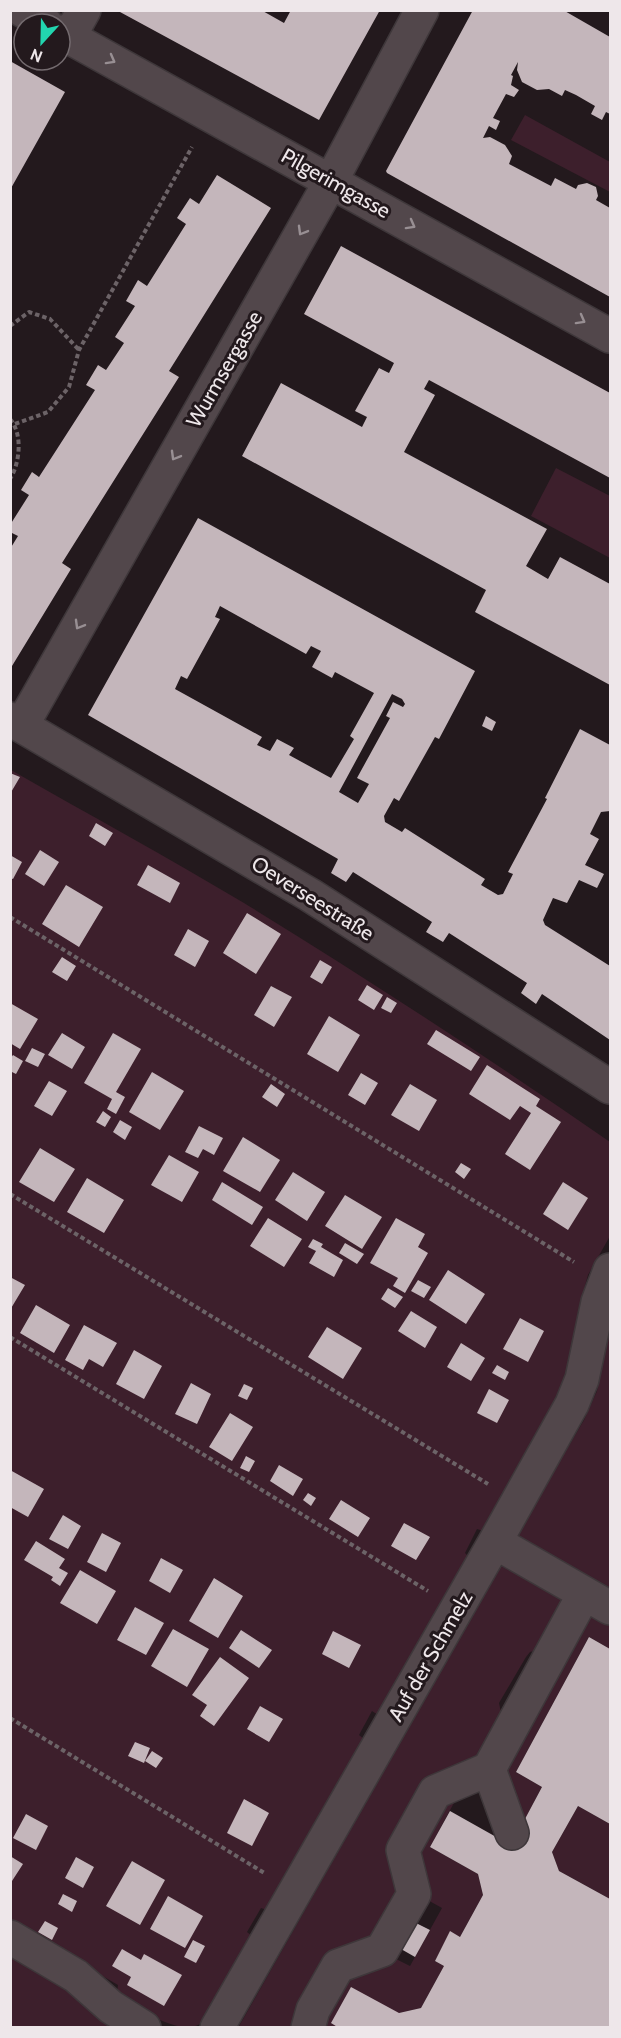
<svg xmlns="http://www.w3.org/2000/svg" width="621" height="2038" viewBox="0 0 621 2038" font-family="Cabin,sans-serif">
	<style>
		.green { fill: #3d1f2c }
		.building { fill: #c4b6bb; fill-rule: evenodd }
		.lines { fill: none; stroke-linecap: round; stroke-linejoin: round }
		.minor-casing { stroke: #3e373a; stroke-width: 36 }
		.path { stroke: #6c6367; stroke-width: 4; stroke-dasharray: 4.5 3; stroke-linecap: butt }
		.minor { stroke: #52474b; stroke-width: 33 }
		.oneway { stroke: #988f93 }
		.labels { text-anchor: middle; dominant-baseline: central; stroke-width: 6; stroke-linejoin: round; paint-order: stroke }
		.street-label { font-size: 21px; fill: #eee7ea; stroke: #23191d }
	</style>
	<rect width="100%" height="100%" fill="#23191d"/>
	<path class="green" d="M525,115l85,47v30l-99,-52z
		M556,468l54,28v62l-79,-42z
		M11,770c77,44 156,87 233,133 124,76 246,156 366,239v94l-22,39 -10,37 -12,65 -8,19 -75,135 -6,-2 -12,24 4,4 -91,158 -6,-4 -13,24 5,4 -97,171 -6,-2 -14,24 5,4 -50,87c-23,15 -63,-15 -83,-27l-2,-4 1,-7 -107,-62z
		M610,1320v278l-94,-62 68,-116 13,-29z
		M503,1561l65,32 -27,56 -11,3 -4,5 -27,46 3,14 -21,45 -51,24 -26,102 -29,57 -75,82 -62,1z
		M585,1611l25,5v33l-21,-12 -73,135 26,15 -24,45 -20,-64z
		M461,1790l-31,57 48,27 5,21 -23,42 -10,-5 -15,29 9,5 -23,42 -82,19 -21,1 27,-57 46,-6 -2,-7 3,-1 18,9 32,-58 -18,-10 -11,-42 28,-58z
		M578,1806l32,18v75l-51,-28 -7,-19z
		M11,1951l111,77h-111z"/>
	<path class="building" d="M121,10h140l23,13 7,-13h89l-61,110 -199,-108z
		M473,10h90l47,27v77l-4,-2 -4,8 -11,-6 4,-8 -19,-11 -11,-5 -3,6 -13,-7 -12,1 -15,-8 -5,-12 1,-8 -7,13 2,1 -2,9 8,5 -5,7 -8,-3 -13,24 7,3 -4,9 -7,-4 -6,12 7,-1 15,8 7,11 -3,8 42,22 4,-8 21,11 2,-4 9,-2 9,4 2,9 -2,4 14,8v89l-223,-124 -1,-2z
		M10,61l55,31 -55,98z
		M217,175l54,33 -102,163 10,6 -117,186 9,6 -59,97 -2,-1v-116l8,-13 -8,-4v-7l19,-30 -8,-5 11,-18 7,5 56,-87 -9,-5 12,-20 8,5 18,-27 -9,-6 20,-31 -9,-5 12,-21 9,6 39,-62 -9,-6 13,-20 9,6z
		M341,246l269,147v85l-181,-98 -5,9 11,6 -31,57 143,77 -21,37 22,13 12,-22 50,27v101l-135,-73 11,-22 -244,-134 39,-73 81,44 5,-10 -12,-6 24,-43 10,5 5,-10 -90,-49z
		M198,518l277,153 -36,68 -4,-2 -36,64 -5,-3 -10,18 1,6 17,10 3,-4 80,51 -4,6 17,10 5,-1 10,-20 -5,-2 39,-73 -2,-1 35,-69 30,16v66l-9,1 -11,22 9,5 -14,26 19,9 -7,14 -18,-8 -12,23 -14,-5 -10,22 2,5 65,41v74l-68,-46 -6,10 -15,-11 6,-10 -78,-50 -6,9 -17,-10 6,-10 -79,-50 -7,10 -15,-9 7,-14 -250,-144zM220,606l86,48 5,-8 10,5 -9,16 20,11 3,-6 39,21 -24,43 4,3 -23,39 -42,-23 5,-7 -17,-9 -7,12 -13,-6 5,-8 -87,-48 6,-13 6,3 33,-60 -5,-2zM392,694l10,5 3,5 -2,3 -10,-5 -7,14 4,2 -33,60 12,6 -11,19 -19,-11z
		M486,716l10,6 -4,9 -10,-5z
		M10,773l10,4 -10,17z
		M96,823l17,10 -8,13 -16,-10z
		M40,850l19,12 -15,24 -19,-12z
		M10,855l12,7 -9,17 -3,-1z
		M148,865l32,18 -10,20 -33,-18z
		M66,885l37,22 -24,40 -37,-23z
		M247,913l34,21 -25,40 -33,-21z
		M188,929l21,12 -14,26 -21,-12z
		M62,957l14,9 -9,15 -15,-9z
		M320,960l12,7 -10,17 -12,-7z
		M367,985l16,10 -9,15 -16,-10z
		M271,986l21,11 -18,30 -20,-12z
		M387,997l10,6 -6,10 -10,-5z
		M10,1003l28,16 -18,30 -10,-6z
		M329,1016l31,19 -22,37 -31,-18z
		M436,1030l44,27 -9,14 -44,-27z
		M62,1033l23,14 -13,22 -24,-14z
		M113,1033l28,16 -25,43 9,5 -9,17 -9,-5 5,-10 -28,-16z
		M32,1048l13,6 -7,13 -13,-6z
		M13,1055l10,6 -7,13 -6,-3v-12z
		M487,1065l53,34 -4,7 25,16 -31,48 -25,-16 26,-41 -11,-7 -10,14 -41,-26z
		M152,1072l32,19 -24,39 -31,-18z
		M361,1073l17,10 -13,22 -17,-10z
		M49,1081l18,10 -15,25 -18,-10z
		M271,1084l14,10 -8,13 -15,-10z
		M410,1084l27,16 -18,31 -28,-16z
		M103,1111l8,6 -6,10 -9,-5z
		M120,1120l12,7 -7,13 -12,-8z
		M199,1126l24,12 -9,17 -11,-6 -5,9 -13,-6z
		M243,1137l37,23 -20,32 -37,-21z
		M40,1148l35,21 -21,33 -35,-20z
		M169,1155l30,17 -17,30 -31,-17z
		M461,1163l10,6 -7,10 -9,-7z
		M293,1172l32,20 -18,29 -32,-21z
		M87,1178l37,22 -20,33 -37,-21z
		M222,1182l41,25 -11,18 -40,-25z
		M563,1182l25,16 -20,32 -25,-16z
		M345,1195l37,22 -20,32 -37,-23z
		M268,1218l34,21 -18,28 -34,-21z
		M396,1218l29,16 -7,13 10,6 -23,40 -12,-7 5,-8 -28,-15z
		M313,1239l10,5 -2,3 22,13 -9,17 -25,-14 7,-12 -8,-4z
		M345,1243l19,11 -7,10 -18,-11z
		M448,1270l37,24 -19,30 -37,-24z
		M10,1277l15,8 -15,25z
		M418,1280l13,7 -7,11 -13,-7z
		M388,1288l15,9 -8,11 -14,-9z
		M36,1305l34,20 -16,28 -34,-20z
		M411,1311l26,16 -12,21 -27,-17z
		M520,1318l24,13 -16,31 -25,-13z
		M84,1325l33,18 -14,24 -14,-8 -6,11 -18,-10z
		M327,1327l35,21 -19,31 -35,-22z
		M461,1343l24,15 -14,23 -24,-14z
		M134,1350l28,16 -18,33 -28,-15z
		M497,1365l12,7 -4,8 -13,-7z
		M191,1383l20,11 -14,30 -22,-10z
		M244,1384l9,4 -6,12 -9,-4z
		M489,1389l20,11 -12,23 -20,-10z
		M230,1413l23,14 -21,34 -23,-14z
		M246,1456l9,5 -6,11 -9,-4z
		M279,1465l24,14 -10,17 -23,-15z
		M10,1470l34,19 -16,28 -18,-10z
		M308,1493l8,5 -5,8 -8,-6z
		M341,1500l29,18 -12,19 -29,-18z
		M63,1515l18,11 -13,23 -19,-10z
		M404,1523l26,14 -14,23 -25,-14z
		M102,1533l19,10 -15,29 -19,-10z
		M36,1541l29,18 -6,9 9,5 -8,13 -9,-6 2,-3 -29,-17z
		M161,1558l22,12 -13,23 -21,-12z
		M80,1570l36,21 -19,33 -37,-21z
		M214,1578l29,18 -25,42 -29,-17z
		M135,1607l29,16 -18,32 -29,-15z
		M173,1629l36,20 -22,38 -36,-21z
		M241,1630l31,20 -13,18 -30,-20z
		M333,1631l28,14 -12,23 -27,-14z
		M589,1637l21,12v175l-32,-18 -26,46 7,19 51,28v129h-271l-8,-5 20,-36 48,26 22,-5 23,-42 -9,-5 15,-30 10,6 23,-42 -5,-21 -48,-27 20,-36 48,27 20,-6 24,-45 -26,-15z
		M220,1657l29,21 -35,48 -14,-10 7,-11 -15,-10z
		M260,1706l23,13 -14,23 -22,-13z
		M135,1742l15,6 -6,15 -16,-7z
		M152,1751l11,7 -7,10 -11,-7z
		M244,1799l25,14 -17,33 -25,-13z
		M26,1814l22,12 -12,24 -23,-12z
		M10,1856l13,8 -11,17 -2,-1z
		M76,1857l18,10 -11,21 -18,-10z
		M132,1861l33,19 -25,45 -34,-19z
		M63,1894l14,7 -5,11 -14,-8z
		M168,1896l35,20 -18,32 -35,-19z
		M45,1921l13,7 -6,12 -14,-8z
		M416,1923l14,7 -15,27 -14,-8z
		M193,1940l12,6 -9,17 -12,-6z
		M122,1949l19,11 3,-6 38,21 -18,31 -37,-21 4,-8 -19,-11z"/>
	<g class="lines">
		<defs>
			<path id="minor" d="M22,10l24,14
				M60,32l550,304
				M69,37l15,-27
				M10,719l300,176 300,192
				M22,725l309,-544 91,-171
				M495,1542l115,66
				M489,1769l23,64
				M10,1937l66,39 35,31 33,21
				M217,2028l278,-486 77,-138 10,-25 16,-77 12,-32
				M308,2028l5,-18 25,-44 44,-16 32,-56 -11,-44 32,-58 54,-23 95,-175"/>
		</defs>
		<use href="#minor" class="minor-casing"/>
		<path class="path" d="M10,326l19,-14 21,7 29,31
			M10,419c13,15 10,44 0,60
			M15,424l33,-12 21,-25 10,-37 113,-203
			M10,917l564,345
			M10,1194l478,290
			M10,1337l418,254
			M10,1718l256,156"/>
		<use href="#minor" class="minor"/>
	</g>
	<defs><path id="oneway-chevron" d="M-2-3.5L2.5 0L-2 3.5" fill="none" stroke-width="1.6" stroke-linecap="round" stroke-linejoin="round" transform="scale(1.5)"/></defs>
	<g class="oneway">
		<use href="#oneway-chevron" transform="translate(111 60) rotate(29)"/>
		<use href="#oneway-chevron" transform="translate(411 225) rotate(29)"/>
		<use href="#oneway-chevron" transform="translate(302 231) rotate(120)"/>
		<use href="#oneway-chevron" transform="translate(581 320) rotate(29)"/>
		<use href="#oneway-chevron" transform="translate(175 456) rotate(120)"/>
		<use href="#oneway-chevron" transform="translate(79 625) rotate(120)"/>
	</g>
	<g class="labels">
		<g class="street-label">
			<text transform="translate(336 183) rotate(29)">Pilgerimgasse</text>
			<text transform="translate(224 369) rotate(-60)">Wurmsergasse</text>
			<text transform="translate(313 898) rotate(32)">Oeverseestraße</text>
			<text transform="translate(430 1656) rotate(-60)">Auf der Schmelz</text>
		</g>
	</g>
	<rect width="621" height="2038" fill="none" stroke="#eee7ea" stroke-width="24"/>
	<g transform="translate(42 42) rotate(202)"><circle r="28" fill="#23191d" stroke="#746b6f" stroke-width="1.5"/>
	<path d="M0-4.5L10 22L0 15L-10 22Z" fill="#22d5af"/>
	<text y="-9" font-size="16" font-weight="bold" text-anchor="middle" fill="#eee7ea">N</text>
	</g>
</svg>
